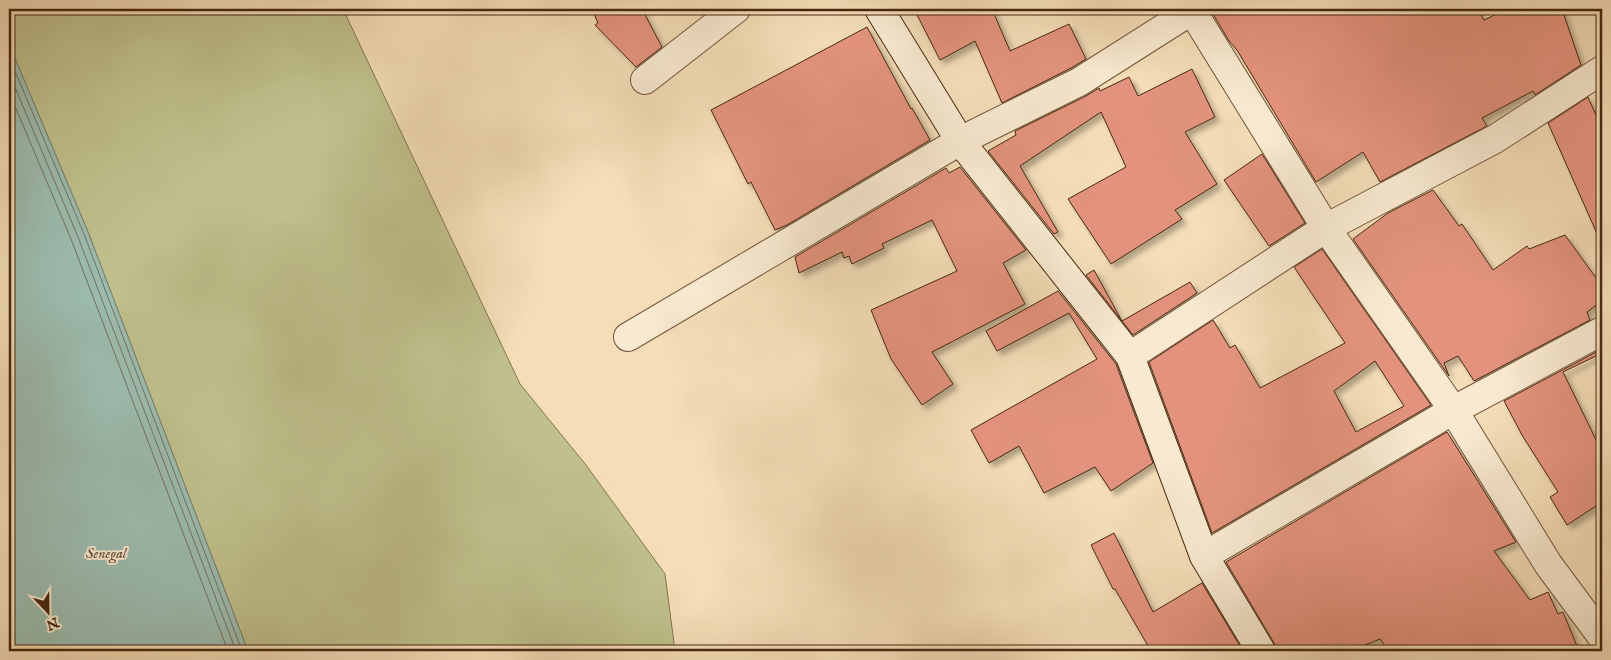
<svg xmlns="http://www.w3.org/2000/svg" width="1611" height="660" viewBox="0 0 1611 660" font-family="'IM FELL English',serif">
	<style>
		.green { fill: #bfc08c; stroke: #83744e }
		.water { fill: #9cbcaf; stroke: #7a816f }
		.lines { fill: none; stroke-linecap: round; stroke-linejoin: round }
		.shore { stroke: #727260; stroke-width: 1 }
		.building { fill: #e3937d; stroke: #472810; fill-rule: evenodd; filter: url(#shadow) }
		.street-casing { stroke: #72553a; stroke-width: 30 }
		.secondary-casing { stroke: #472810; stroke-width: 30 }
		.street { stroke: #f8e9d0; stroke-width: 28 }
		.secondary { stroke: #f8e9d0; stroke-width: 28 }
		.labels { text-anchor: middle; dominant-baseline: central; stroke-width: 4; stroke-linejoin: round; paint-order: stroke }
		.water-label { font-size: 15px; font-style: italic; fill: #5c4d38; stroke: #f8e9d0 }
	</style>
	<defs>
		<filter id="shadow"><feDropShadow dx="4.5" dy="4.5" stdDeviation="2.5" flood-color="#0004"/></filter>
	</defs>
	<rect width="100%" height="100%" fill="#f4ddb7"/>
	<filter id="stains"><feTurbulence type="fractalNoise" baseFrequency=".004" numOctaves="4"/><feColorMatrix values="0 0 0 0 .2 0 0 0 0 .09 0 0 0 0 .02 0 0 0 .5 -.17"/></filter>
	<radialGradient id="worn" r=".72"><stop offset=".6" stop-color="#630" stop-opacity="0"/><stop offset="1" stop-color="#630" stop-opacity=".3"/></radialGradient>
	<path class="green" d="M9,9h334l177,375 66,81 79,109 10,77h-427l-160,-419 -79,-188z"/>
	<path class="water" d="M9,44l79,188 160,419h-239z"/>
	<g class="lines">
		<path class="shore" d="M9,57l75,177 158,417
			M9,73l69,164 158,414
			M9,92l62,147 157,412"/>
	</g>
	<path class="building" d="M592,9h50l20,38 -26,20 -41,-42 3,-2z
		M914,9h78l18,42 59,-27 17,35 -15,9 -69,35 -27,-62 -35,19z
		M1210,9h267l7,11 23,-11h55l19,56 -46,30 -2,-4 -51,27 5,8 -107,56 -17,-30 -47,30 -79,-132 -8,-9z
		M867,27l44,82 1,-1 18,32 -143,85 -12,5 -24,-48 -3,2 -37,-74z
		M1192,69l23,48 -30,15 32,52 -42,26 7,9 -71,45 -43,-65 58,-32 -25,-55 -81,54 38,66 -4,2 -66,-83 28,-16 -1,-4 71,-35 13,-8 1,3 29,-14 9,19z
		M1588,97l14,32v116l-54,-122z
		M1262,154l43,69 -36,23 -45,-66z
		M960,167l66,83 -23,13 22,41 -93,48 21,32 -31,21 -31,-46 -20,-49 86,-39 -25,-51 -50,24 2,4 -32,16 -3,-8 -5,2 -2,-6 -43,21 -4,-16 151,-89 3,5z
		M1433,190l26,36 3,-2 31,46 34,-24 2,3 36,-14 37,51v15l-15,11 3,8 -116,61 -16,-25 -14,7 5,13 -96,-137 35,-26z
		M1322,249l109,156 -219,128 -63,-171 64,-42 17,28 5,-3 25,43 85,-45 -51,-76zM1375,361l29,45 -48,26 -22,-41z
		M1094,270l28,51 68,-39 7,11 -64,42 -47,-60z
		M1058,291l58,73 37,99 -42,28 -16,-24 -51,26 -25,-47 -30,17 -18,-33 126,-71 -28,-46 -72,38 -11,-20z
		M1602,349v4l-39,19 39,80v50l-35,23 -17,-28 8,-5 -36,-57 -18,-34z
		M1447,432l69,110 -22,9 36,49 18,-8 10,22 5,-2 16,39h-190l-9,-12 -30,12h-73l-3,-8 -48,-81z
		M1114,533l39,79 49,-29 41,68h-92l-36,-62h-2l-22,-44z"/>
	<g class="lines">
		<defs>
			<path id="street" d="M1191,9l135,219 128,183 94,153 54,73
				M645,80l91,-71
				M628,337l332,-196 119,-59 115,-73
				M1130,356l196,-128 169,-89 107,-69
				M1204,556l248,-145 150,-80"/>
			<path id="secondary" d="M879,9l81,132 170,215 74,200 57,95"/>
		</defs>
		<use href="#street" class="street-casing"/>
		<use href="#secondary" class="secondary-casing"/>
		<use href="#street" class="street"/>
		<use href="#secondary" class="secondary"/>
	</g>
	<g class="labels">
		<g class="water-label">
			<text x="106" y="553">Senegal</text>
		</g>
	</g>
	<rect width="1611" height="660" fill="none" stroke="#f4ddb7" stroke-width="30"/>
	<rect x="10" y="10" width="1591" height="640" fill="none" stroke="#472810" stroke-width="2.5"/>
	<rect x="15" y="15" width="1581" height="630" fill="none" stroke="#472810"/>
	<g transform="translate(48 612) rotate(158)" stroke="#f8e9d0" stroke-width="4" paint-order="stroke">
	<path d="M0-4L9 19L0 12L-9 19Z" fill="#472810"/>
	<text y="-8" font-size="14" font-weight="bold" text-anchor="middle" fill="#472810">N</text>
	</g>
	<rect width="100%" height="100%" filter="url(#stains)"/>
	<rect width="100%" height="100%" fill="url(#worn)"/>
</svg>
